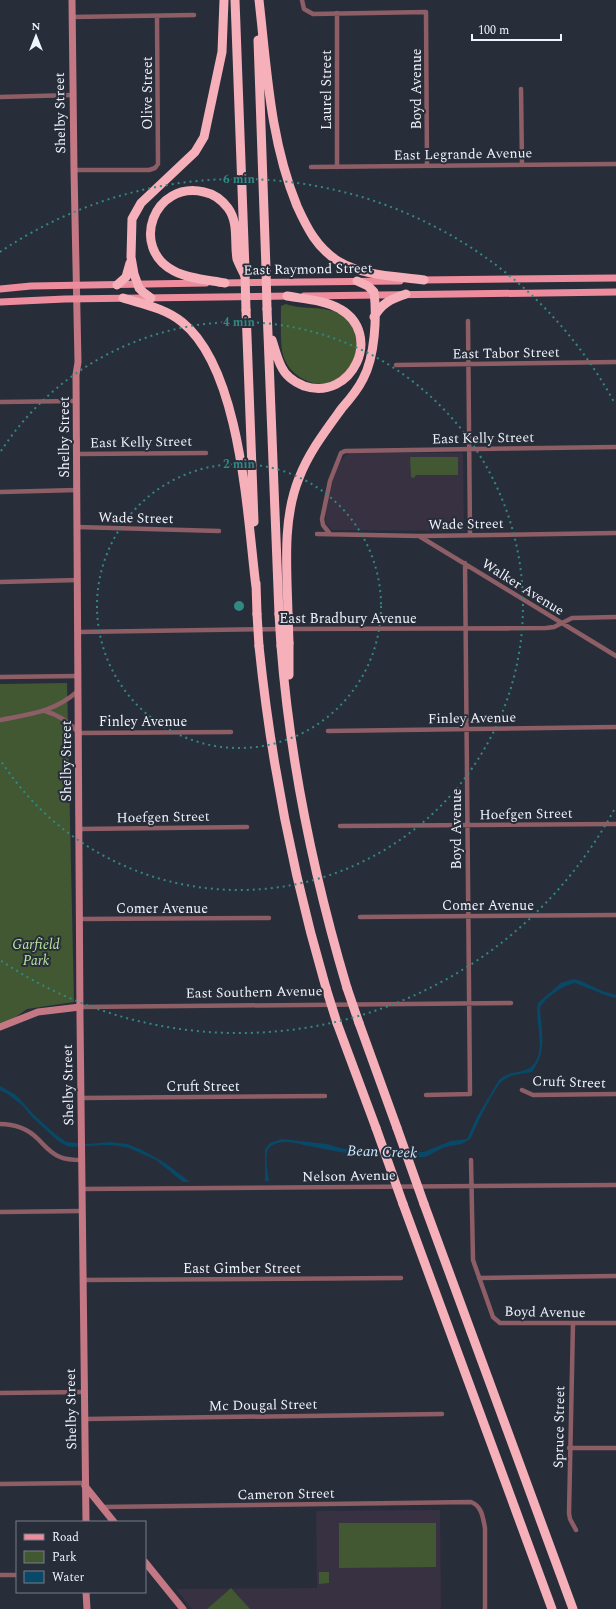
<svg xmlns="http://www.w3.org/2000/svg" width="616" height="1609" viewBox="0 0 616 1609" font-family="Spectral,serif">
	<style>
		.education { fill: #373142 }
		.green { fill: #415832 }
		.water { fill: #094968 }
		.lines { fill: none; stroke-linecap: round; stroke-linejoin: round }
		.street { stroke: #8d5e65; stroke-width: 4.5 }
		.secondary { stroke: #c37884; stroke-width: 7 }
		.primary { stroke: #ed8c9c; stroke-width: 7 }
		.highway { stroke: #f6b0ba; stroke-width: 9 }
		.highway-bridge { stroke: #f6b0ba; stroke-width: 9 }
		.ring { fill: none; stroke: #318983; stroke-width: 2; stroke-dasharray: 2 4 }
		.labels { text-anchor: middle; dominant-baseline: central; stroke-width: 4; stroke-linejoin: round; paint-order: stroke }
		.street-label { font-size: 14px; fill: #eff3fb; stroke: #282d3a }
		.park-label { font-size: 14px; font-style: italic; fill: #b8e69c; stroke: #282d3a }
		.water-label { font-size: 15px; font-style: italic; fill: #cae9fe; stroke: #282d3a }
		.centre { fill: #318983; stroke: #282d3a; stroke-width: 2 }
		.ring-label { font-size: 12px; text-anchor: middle; font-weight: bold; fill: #318983; stroke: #282d3a; stroke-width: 4; stroke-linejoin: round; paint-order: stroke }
	</style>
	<rect width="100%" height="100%" fill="#282d3a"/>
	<path class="education" d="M350,453h113l1,78 -133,-1 -6,-8 3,-24 7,-25 5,-11 6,-7z
		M440,1510l1,99h-249l-16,-20 141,-1 -1,-77z"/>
	<path class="green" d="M286,304c19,7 42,0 59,13 6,4 8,11 10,18 7,19 -6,39 -24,47 -19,7 -43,-8 -48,-27 -3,-10 -2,-37 -2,-49z
		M410,457h48v18h-42l-2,3 -3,-1z
		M67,683l7,319 -47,7 -17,12 -10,2v-339z
		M339,1523h97v44l-97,1z
		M319,1572h10v11l-10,1z
		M231,1588l19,21h-43z"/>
	<path class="water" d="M574,979l7,2 21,10 14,4v3l-8,-2 -33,-13c-13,3 -28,13 -35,24 1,26 8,42 -8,65 -10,2 -22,2 -30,9 -7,6 -28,48 -31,57 -7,7 -16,7 -25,9 -8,2 -14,8 -22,10 -9,1 -18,-1 -27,-1 -12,-1 -25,0 -37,-1 -17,-2 -34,-6 -51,-9 -11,-2 -27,-8 -38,0 -8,5 -3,27 -2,35h-4v-32l5,-6 12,-4 44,5 18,5 80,3 27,-11 16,-2 10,-22 22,-37c10,-10 23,-6 32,-13 17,-14 3,-46 7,-64l23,-20z
		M0,1086l16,9 18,20 21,19 11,8 23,2 21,-2 17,2 15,6 23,13 25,19h-7l-27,-22 -27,-12 -9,-2 -15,-1 -32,2 -6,-1 -9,-5 -25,-23 -11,-13 -13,-10 -9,-5z"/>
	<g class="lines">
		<path class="street" d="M302,0l2,9 9,5 113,-2 1,154
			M337,13v154
			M72,17l122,-2
			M521,89l1,76
			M0,97l73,-2
			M311,167l305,-3
			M74,170h75l6,-2 3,-4 -1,-148
			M468,321l2,214
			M396,365l220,-3
			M0,402l76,-1
			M77,454l129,-1
			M0,492l77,-2
			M77,527l142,4
			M317,534l104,2 195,-3
			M330,534l-7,-9 -1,-6 8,-38 11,-28 4,-2 271,-4
			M419,536l197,120
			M0,582l78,-2
			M288,629l258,-1 8,-1 18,-9 44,-1
			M78,632l203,-3
			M0,677l78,-1
			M45,711c14,4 24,11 34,22l152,-1
			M0,720c31,-6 54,-8 78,-29
			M328,731l288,-4
			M340,826l276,-2
			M79,829l168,-2
			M360,917l256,-2
			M80,919l189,-1
			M80,1007l431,-4
			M522,1090l11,5 83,-1
			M426,1095l44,-1 -5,-531
			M81,1098l244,-2
			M0,1124c14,0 28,5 38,15 7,7 12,14 22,18 7,3 14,3 22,3
			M471,1160l2,100 20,57 7,6h116
			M82,1189l534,-4
			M0,1212l82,-1
			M479,1278l137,-2
			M83,1280l318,-2
			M573,1323l-4,190 1,6 6,11
			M0,1393l84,-1
			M85,1419l357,-5
			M569,1448h47
			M0,1484l79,-1h3l3,3
			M102,1507l369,-5c11,4 12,16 14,26v81
			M0,1575h17"/>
		<path class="secondary" d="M72,0l2,170 4,192 -2,13 4,643 6,504
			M0,1027l38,-15 42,-5
			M85,1486l29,36
			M145,1562l38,47
			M86,1592l1,17"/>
		<path class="primary" d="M420,280l196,-2
			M220,283l180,-2
			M0,289l31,-3 175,-3
			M304,296l312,-4
			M0,302l65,-3 227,-3"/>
		<path class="highway" d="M235,0l10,270
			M259,0c8,70 11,140 38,206 10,22 20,42 41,55 25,15 58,15 86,19
			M258,40l8,229
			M225,283c-16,-3 -36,-4 -51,-12 -45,-23 -20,-91 30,-79 10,2 18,8 24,16 11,15 6,34 9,51 2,5 5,11 8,17
			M117,285l9,-8 4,-14
			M123,298c19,6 42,10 59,24 59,47 65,193 74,265
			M151,298l-8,-6 -4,-4 -5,-14 -3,-17 1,-38 9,-16 54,-51 9,-15 18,-85 2,-52
			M267,309l12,305
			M246,310l8,212
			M374,317c8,-14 17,-18 32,-23
			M272,340c3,9 5,18 9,26 4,9 13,16 23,20 48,16 80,-52 36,-77 -15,-9 -36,-10 -53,-13
			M256,583l1,31
			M288,614c-1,-45 -6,-94 11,-136 10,-26 27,-48 43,-70 8,-9 16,-19 21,-29 12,-22 14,-63 11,-87l-6,-6 -11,-5
			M289,643v32
			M259,646c12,117 34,229 67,342
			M281,646c9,116 33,231 66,342
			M337,1023l39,105
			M359,1023l38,105
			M403,1204l149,405
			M424,1204l149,405"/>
		<path class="highway-bridge" d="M266,269l1,40
			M245,276l1,34
			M257,614l2,32
			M279,614l2,32
			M288,614l1,29
			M326,988l11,35
			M347,988l12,35
			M376,1128l27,76
			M397,1128l27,76"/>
	</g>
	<g class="ring">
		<circle cx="239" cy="606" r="142"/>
		<path d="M1 451A284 284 0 1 1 1 761"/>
		<path d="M614 810A427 427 0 0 1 0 960M0 252A427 427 0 0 1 614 402"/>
	</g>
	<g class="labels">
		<g class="street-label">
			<text transform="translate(416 89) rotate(-90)">Boyd Avenue</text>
			<text transform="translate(326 90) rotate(-90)">Laurel Street</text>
			<text transform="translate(147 93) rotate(-90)">Olive Street</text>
			<text transform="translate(60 113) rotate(-91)">Shelby Street</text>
			<text transform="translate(463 154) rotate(-1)">East Legrande Avenue</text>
			<text transform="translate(308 269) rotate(-1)">East Raymond Street</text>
			<text transform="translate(506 353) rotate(-1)">East Tabor Street</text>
			<text transform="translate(64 437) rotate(-90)">Shelby Street</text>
			<text transform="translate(483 438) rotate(-1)">East Kelly Street</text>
			<text transform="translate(141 442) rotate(-1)">East Kelly Street</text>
			<text transform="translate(136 518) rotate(1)">Wade Street</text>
			<text transform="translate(466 524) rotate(-1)">Wade Street</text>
			<text transform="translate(523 587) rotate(32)">Walker Avenue</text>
			<text x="348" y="618">East Bradbury Avenue</text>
			<text transform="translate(472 718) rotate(-1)">Finley Avenue</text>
			<text x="143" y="721">Finley Avenue</text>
			<text transform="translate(66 761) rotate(-90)">Shelby Street</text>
			<text transform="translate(526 814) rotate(-1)">Hoefgen Street</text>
			<text transform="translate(163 817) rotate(-1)">Hoefgen Street</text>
			<text transform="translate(456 829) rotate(-90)">Boyd Avenue</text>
			<text x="488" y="905">Comer Avenue</text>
			<text x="162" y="908">Comer Avenue</text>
			<text transform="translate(254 992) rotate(-1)">East Southern Avenue</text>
			<text transform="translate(569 1082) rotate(2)">Cruft Street</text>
			<text transform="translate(68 1085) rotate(-91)">Shelby Street</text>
			<text x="203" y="1086">Cruft Street</text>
			<text transform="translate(349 1176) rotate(-1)">Nelson Avenue</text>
			<text x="242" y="1268">East Gimber Street</text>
			<text transform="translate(545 1312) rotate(1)">Boyd Avenue</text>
			<text transform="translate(263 1405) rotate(-1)">Mc Dougal Street</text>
			<text transform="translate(71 1409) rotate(-91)">Shelby Street</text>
			<text transform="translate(559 1427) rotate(-89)">Spruce Street</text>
			<text transform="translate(286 1494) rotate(-1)">Cameron Street</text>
		</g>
		<g class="park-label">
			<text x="36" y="944">Garfield<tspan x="36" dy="16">Park</tspan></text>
		</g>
		<g class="water-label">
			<text transform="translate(382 1152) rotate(2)">Bean Creek</text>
		</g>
	</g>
	<circle cx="239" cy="606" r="6" class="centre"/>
	<g class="ring-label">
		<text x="239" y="183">6 min</text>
		<text x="239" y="326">4 min</text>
		<text x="239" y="468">2 min</text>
	</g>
	<rect x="16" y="1521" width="130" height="72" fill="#282d3a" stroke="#787c87"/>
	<rect x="24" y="1534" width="20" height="6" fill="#ed8c9c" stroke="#787c87"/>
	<text x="52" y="1541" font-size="12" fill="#eff3fb">Road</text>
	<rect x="24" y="1551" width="20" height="12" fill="#415832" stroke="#787c87"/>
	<text x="52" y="1561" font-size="12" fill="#eff3fb">Park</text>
	<rect x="24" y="1571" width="20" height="12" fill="#094968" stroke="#787c87"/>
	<text x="52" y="1581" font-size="12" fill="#eff3fb">Water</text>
	<g transform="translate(36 36)" stroke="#282d3a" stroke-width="3" paint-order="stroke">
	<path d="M0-3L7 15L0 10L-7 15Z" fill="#eff3fb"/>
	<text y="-6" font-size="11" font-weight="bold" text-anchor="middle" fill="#eff3fb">N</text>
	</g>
	<path d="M472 34v6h89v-6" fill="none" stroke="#eff3fb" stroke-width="2"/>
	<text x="478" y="34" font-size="12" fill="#eff3fb" stroke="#282d3a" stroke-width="3" paint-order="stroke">100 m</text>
</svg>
